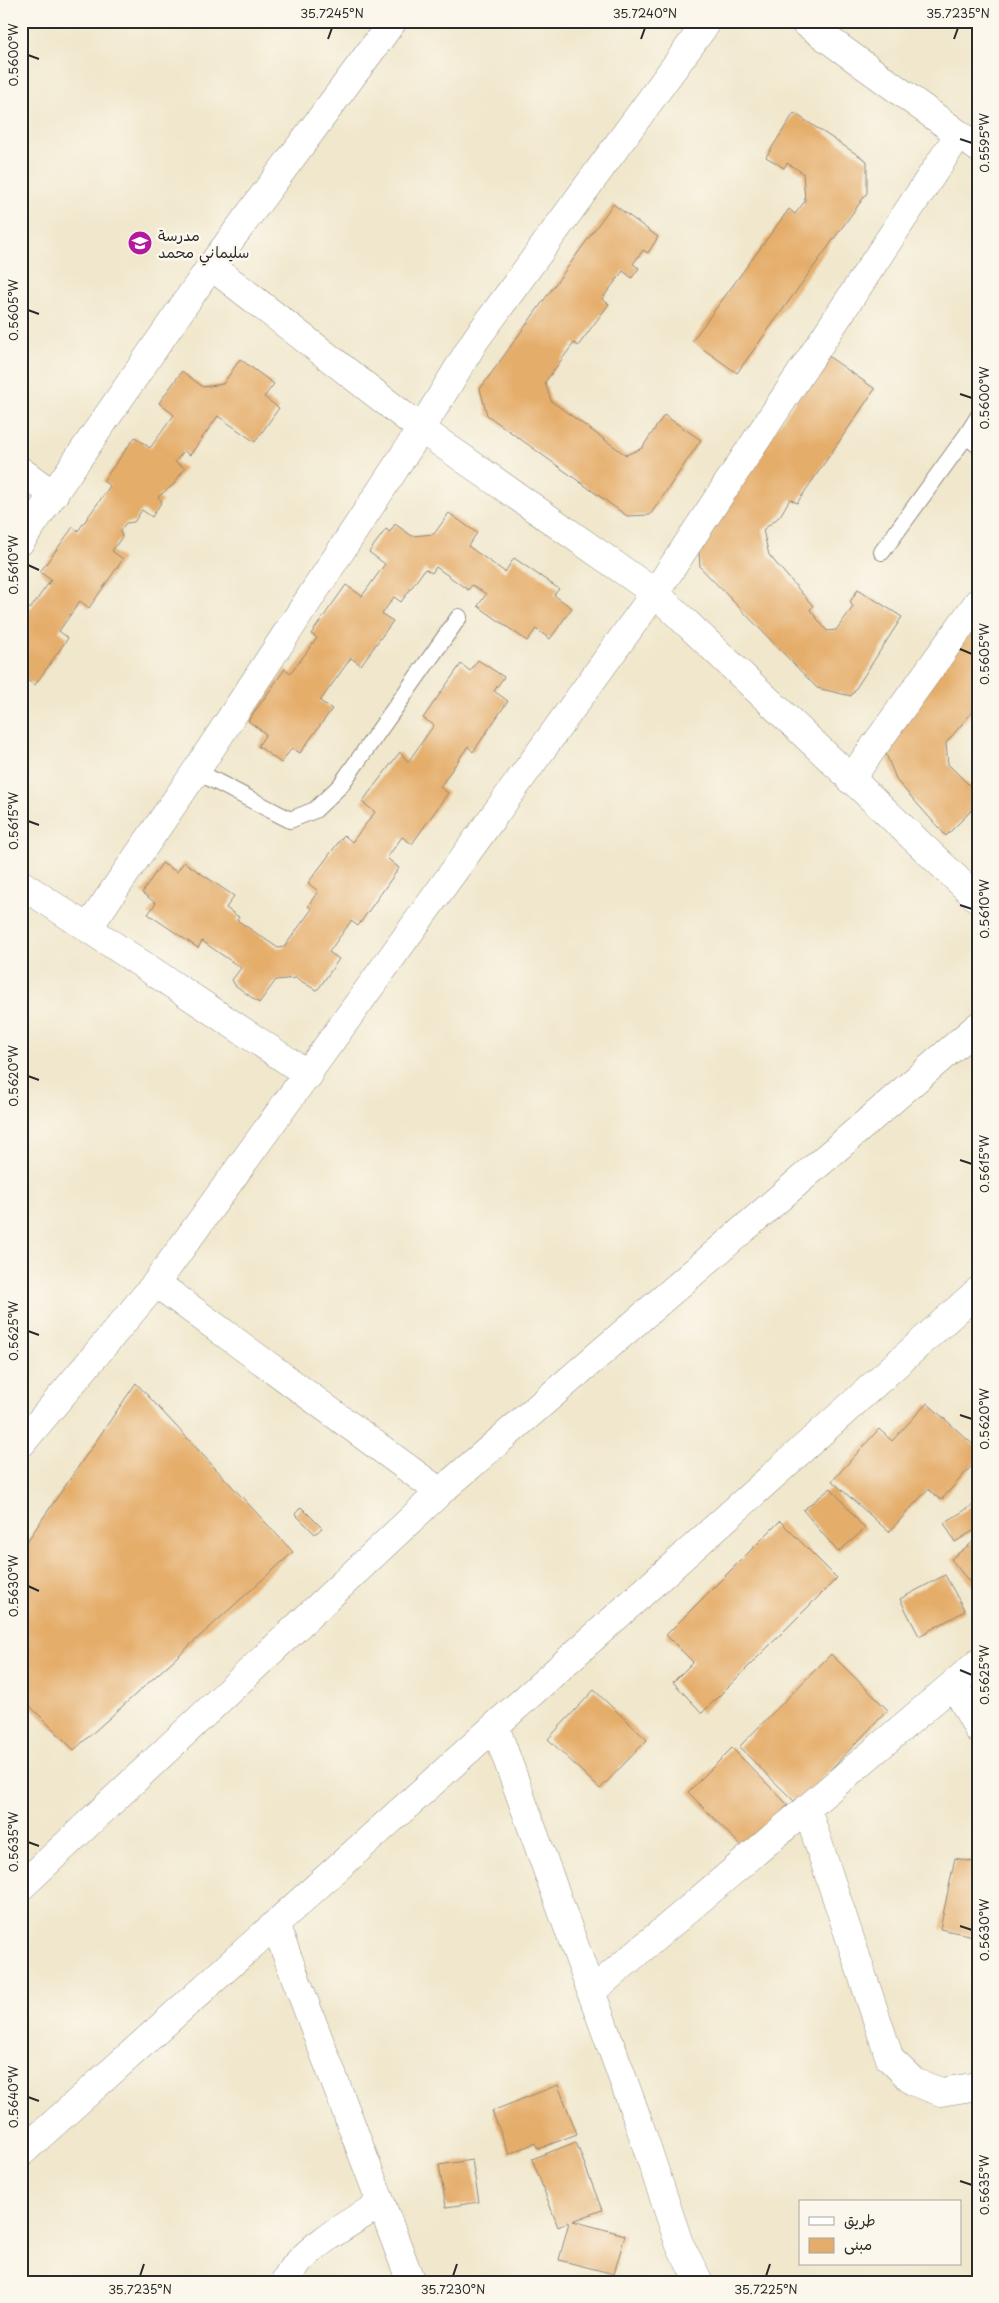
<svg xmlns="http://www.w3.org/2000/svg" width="999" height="2303" viewBox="0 0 999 2303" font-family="'Playpen Sans','Playpen Sans Arabic',sans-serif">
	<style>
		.building { fill: #e5ad6b }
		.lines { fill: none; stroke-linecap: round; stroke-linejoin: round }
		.lane-casing { stroke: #8e897c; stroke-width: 18 }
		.street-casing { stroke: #8e897c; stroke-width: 29 }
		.lane { stroke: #fff; stroke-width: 16 }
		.street { stroke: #fff; stroke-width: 28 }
		.ticks { fill: none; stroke: #2b2b2b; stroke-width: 2 }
		.labels { text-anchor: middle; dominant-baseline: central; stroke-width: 5; stroke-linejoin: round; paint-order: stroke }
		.poi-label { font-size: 15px; fill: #2b2b2b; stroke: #fbf7ec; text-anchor: start }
		.neatline { fill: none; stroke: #2b2b2b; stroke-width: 2 }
		.ticks-label { font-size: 12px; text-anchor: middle; fill: #2b2b2b }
	</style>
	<rect width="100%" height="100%" fill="#fbf7ec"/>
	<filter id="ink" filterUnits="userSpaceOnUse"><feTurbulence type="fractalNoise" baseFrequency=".02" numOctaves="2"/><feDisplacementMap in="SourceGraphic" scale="10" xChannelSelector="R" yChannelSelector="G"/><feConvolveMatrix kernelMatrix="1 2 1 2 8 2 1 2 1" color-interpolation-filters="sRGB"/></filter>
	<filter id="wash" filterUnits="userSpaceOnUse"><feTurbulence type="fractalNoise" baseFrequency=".0096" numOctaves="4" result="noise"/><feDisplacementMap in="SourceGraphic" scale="20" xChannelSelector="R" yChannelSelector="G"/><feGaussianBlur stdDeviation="1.12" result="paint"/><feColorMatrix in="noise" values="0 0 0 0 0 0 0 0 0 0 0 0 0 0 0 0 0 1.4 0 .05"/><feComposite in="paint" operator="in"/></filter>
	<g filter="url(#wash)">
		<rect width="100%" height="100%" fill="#f0e7cc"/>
		<g id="blocks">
			<path class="building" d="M794,113l73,48v32l-130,180 -45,-32 97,-132 6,5 10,-13 -2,-28 -16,-10 -3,5 -18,-11z
				M613,204l45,33 -10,16 -5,-3 -10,14 6,4 -7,10 -9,-7 -21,28 7,5 -31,42 -4,-3 -29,39 6,19 75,54 16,-7 22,-33 37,25 -51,75 -23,1 -140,-101 -7,-26z
				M828,356l47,33 -78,114 -7,-4 -10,17 -17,14 6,25 44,51 -3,4 17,21 9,-1 17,-23 -3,-5 8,-13 44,28 -51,79 -34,-8 -117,-121 -2,-30z
				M240,359l34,25 -10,13 15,11 -24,34 -37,-26 -28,39 -6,-4 -9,11 10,6 -12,17 -15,12 4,4 -10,16 -10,-7 -8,12 -8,1 -6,8 2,6 -10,14 11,8 -34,49 -9,-7 -21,30 9,7 -33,47 -10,-6 -4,5v-82l9,7 21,-29 -11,-8 33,-45 5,4 32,-45 -7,-5 32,-44 15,11 24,-33 -15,-12 23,-32 21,16 20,-3z
				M449,513l28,20 -9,13 37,26 9,-14 45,31 -5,6 18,13 -22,31 -14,-10 -9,12 -49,-35 8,-12 -14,-9 -4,5 -32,-23 -4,6 -7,-4 -24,33 -7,-5 -12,17 11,7 -32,44 -10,-7 -31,43 12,8 -32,44 -8,-5 -11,15 -23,-17 8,-12 -18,-13 37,-52 6,4 26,-35 -6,-4 35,-49 16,11 23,-32 -16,-12 17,-23 4,3 5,-8 17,12 22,-2z
				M978,616v89l-32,38 2,21 30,30v10l-32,32 -49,-55 -13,-32z
				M478,660l26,17 -10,14 14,10 -35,51 -5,-6 -28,41 8,6 -36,51 -10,-7 -15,21 12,10 -41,58 -7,-5 -22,31 10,7 -20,29 -3,2 -20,-12 -20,2 -17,23 -24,-18 -3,-5 9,-12 -39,-27 -4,7 -50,-34 8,-11 -14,-10 20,-30 15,9 7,-10 50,34 -8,12 13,9 -2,3 41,28 6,-1 28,-38 -4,-3 10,-15 -10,-8 36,-48 8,7 23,-30 -13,-10 38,-50 8,10 26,-37 -11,-7 38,-54 9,7z
				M136,1383l157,169 -219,198 -53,-53v-147z
				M927,1403l51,46v10l-37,41 -13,-11 -39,43 -57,-51 47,-52 13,12z
				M831,1488l34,41 -27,23 -35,-42z
				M978,1502v26l-23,14 -11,-19z
				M301,1507l21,21 -7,6 -20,-20z
				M780,1521l57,57 -135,135 -29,-31 20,-20 -27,-27z
				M978,1538v55l-27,-34z
				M945,1575l20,36 -46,25 -19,-37z
				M831,1654l57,56 -91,94 -58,-57z
				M594,1690l53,50 -47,49 -52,-50z
				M732,1748l56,57 -44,44 -56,-57z
				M955,1858l23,5v74l-38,-8z
				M558,2085l19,49 -39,15 -3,-6 -26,11 -17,-43z
				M576,2142l26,68 -29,11 52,14 -11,39 -55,-14 10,-38 -11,5 -26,-68z
				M472,2160l7,42 -33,5 -7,-42z"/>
		</g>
	</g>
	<g filter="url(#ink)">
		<use href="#blocks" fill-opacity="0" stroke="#8e897c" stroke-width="1"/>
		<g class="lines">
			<defs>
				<path id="lane" d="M966,436l12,-19
					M882,552l84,-116 12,9
					M196,771l94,49 25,-10 25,-24 119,-169"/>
				<path id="street" d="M803,21l175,127
					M211,266l210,163 234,164 323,306
					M21,471l33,24
					M21,541l190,-275 182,-245
					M850,780l128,-178
					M21,884l288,191
					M88,928l108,-157 225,-342 55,-90 232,-318
					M156,1283l284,209
					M21,1444l135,-161 499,-690 304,-459
					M954,1684l24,45
					M495,1726l142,392 42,125 20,39
					M807,1809l83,250 24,23 27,10 37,-6
					M21,1887l419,-395 538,-466
					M275,1924l136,358
					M591,1992l387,-329
					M21,2153l957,-862
					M285,2282c13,-31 67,-61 96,-78"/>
			</defs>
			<use href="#lane" class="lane-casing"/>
			<use href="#street" class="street-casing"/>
			<use href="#lane" class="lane"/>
			<use href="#street" class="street"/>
		</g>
	</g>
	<path class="ticks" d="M328,39l4,-11M641,39l4,-11M954,39l4,-11M28,55l11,4M960,139l12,4M28,310l11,4M960,394l12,4M28,565l11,5M960,649l12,5M28,821l11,4M960,905l12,4M28,1076l11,4M960,1160l12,4M28,1331l11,4M960,1415l12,4M28,1586l11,5M960,1670l12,5M28,1842l11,4M960,1926l12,4M28,2097l11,4M960,2181l12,4M140,2276l4,-12M453,2276l4,-12M766,2276l4,-12"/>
	<defs>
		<symbol id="school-disc" viewBox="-11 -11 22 22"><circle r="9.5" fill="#b5179e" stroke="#fbf7ec"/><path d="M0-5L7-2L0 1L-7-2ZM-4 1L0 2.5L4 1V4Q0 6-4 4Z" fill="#fff"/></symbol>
	</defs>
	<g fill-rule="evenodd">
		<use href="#school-disc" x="126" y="229" width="28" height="28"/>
	</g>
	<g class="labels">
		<g class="poi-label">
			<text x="158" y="234">مدرسة<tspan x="158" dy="17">سليماني محمد</tspan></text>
		</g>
	</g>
	<rect width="999" height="2303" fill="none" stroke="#fbf7ec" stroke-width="55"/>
	<rect x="799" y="2200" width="162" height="65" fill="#fbf7ec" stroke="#a8a59f"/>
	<rect x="809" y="2217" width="25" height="8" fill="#ffffff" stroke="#a8a59f"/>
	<text x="844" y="2226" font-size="15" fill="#2b2b2b">طريق</text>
	<rect x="809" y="2238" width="25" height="15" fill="#e5ad6b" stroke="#a8a59f"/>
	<text x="844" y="2250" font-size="15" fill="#2b2b2b">مبنى</text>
	<rect x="28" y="28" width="944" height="2248" class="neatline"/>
	<g class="ticks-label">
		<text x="332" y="18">35.7245°N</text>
		<text x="645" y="18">35.7240°N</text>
		<text x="958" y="18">35.7235°N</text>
		<text transform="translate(14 55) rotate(-90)" y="4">0.5600°W</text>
		<text transform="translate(985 143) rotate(-90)" y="4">0.5595°W</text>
		<text transform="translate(14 310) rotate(-90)" y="4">0.5605°W</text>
		<text transform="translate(985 398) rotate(-90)" y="4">0.5600°W</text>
		<text transform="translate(14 565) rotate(-90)" y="4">0.5610°W</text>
		<text transform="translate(985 654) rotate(-90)" y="4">0.5605°W</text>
		<text transform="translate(14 821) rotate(-90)" y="4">0.5615°W</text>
		<text transform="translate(985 909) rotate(-90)" y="4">0.5610°W</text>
		<text transform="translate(14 1076) rotate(-90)" y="4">0.5620°W</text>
		<text transform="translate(985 1164) rotate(-90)" y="4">0.5615°W</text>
		<text transform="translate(14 1331) rotate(-90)" y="4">0.5625°W</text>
		<text transform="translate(985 1419) rotate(-90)" y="4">0.5620°W</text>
		<text transform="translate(14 1586) rotate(-90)" y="4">0.5630°W</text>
		<text transform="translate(985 1675) rotate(-90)" y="4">0.5625°W</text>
		<text transform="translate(14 1842) rotate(-90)" y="4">0.5635°W</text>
		<text transform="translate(985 1930) rotate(-90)" y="4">0.5630°W</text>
		<text transform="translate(14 2097) rotate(-90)" y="4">0.5640°W</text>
		<text transform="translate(985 2185) rotate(-90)" y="4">0.5635°W</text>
		<text x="140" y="2294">35.7235°N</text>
		<text x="453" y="2294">35.7230°N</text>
		<text x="766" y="2294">35.7225°N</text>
	</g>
</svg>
